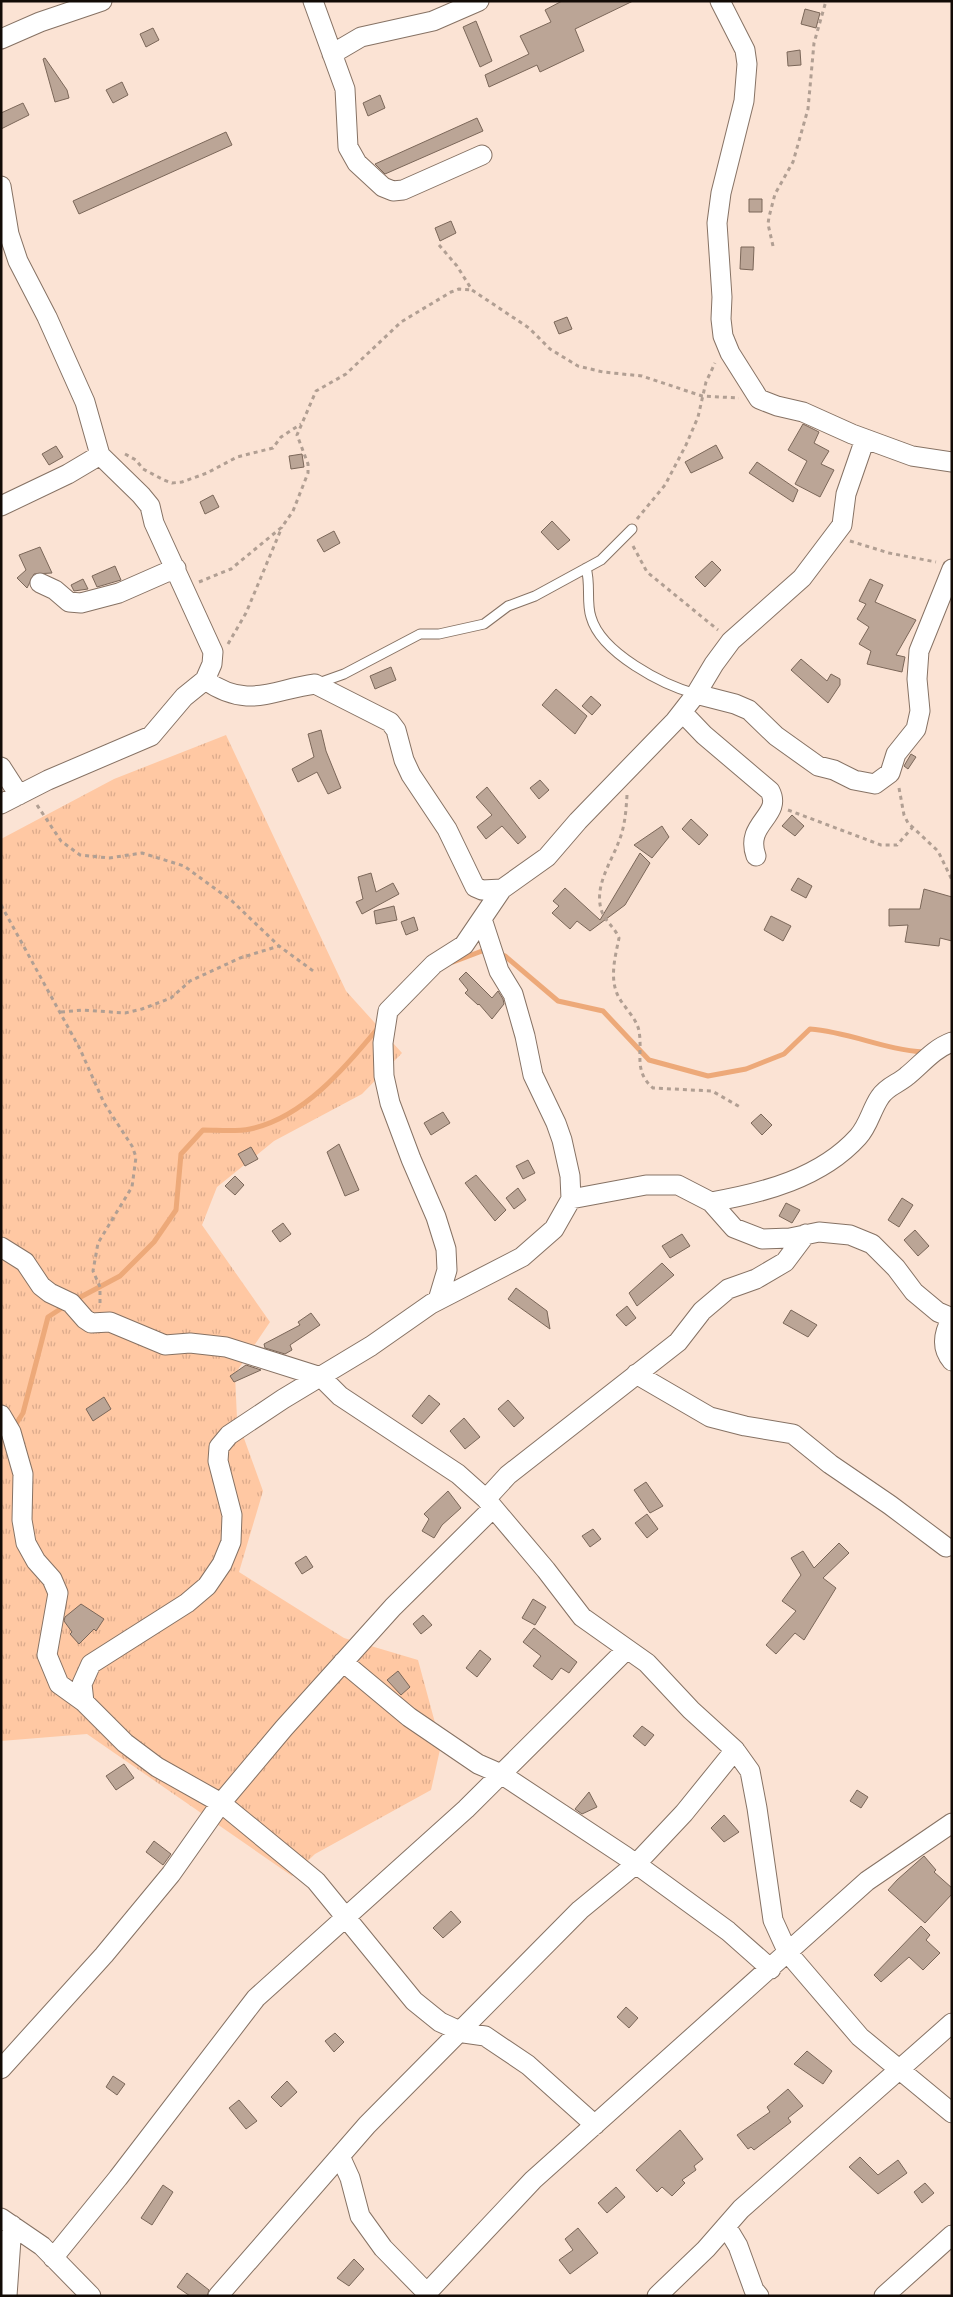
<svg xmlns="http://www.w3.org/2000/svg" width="953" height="2297" viewBox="0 0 953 2297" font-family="Cabin,sans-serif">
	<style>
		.grass { fill: url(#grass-tufts) }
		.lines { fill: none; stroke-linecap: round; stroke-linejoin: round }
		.stream { stroke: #eda979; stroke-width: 5 }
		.building { fill: #bba596; stroke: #7b6759 }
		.lane-casing { stroke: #867264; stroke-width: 11 }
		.street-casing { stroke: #867264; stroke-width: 21 }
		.path { stroke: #b19f93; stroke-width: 3; stroke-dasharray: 4 4; stroke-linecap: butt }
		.lane { stroke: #fff; stroke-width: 9 }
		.street { stroke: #fff; stroke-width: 19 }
	</style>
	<defs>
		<pattern id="grass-tufts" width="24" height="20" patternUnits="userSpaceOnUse" patternTransform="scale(1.25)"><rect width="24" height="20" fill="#ffc8a3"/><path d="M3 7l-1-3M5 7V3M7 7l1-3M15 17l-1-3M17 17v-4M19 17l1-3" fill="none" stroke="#daaa8b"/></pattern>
	</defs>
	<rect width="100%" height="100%" fill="#fbe3d4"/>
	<path class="grass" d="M226,735l120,256 56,62 -40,41 -88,47 -57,46 -15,38 68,97 -35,52 2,45 26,72 -24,81 105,66 74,22 23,85 -10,45 -116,64 -23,22 -205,-142 -86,7v-902l113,-60z"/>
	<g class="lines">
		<path class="stream" d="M498,954l7,2 53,45 45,10 46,49 59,16 38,-7 38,-15 26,-25c40,3 75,21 114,23
			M453,962l29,-11 5,1
			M75,1300l45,-24 34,-34 22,-32 5,-56 22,-24c15,0 33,2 47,-1 53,-11 95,-61 128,-101
			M14,1427l9,-14 25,-96 17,-11"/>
	</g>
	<path class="building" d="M562,1h71l-58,28 9,22 -44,21 -3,-7 -48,22 -4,-12 44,-21 -9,-18 31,-14 -6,-12z
		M805,9l15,4 -4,15 -15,-4z
		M476,21l16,40 -12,6 -17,-40z
		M153,28l6,12 -13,7 -6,-13z
		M800,50l1,15 -13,1 -1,-14z
		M45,58l22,32 2,8 -14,4 -12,-43z
		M122,82l6,13 -15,8 -7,-13z
		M380,95l5,13 -17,8 -5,-13z
		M23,103l6,12 -28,14v-16z
		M477,118l6,13 -98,43 -10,-10z
		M226,132l6,13 -153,69 -6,-13z
		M749,199h13v13h-13z
		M451,221l5,12 -16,8 -5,-13z
		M741,247h13l-1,23 -13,-1z
		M567,317l5,12 -13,5 -5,-12z
		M803,424l16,8 -5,11 15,8 -8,13 13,6 -14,27 -25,-13 12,-23 -19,-11z
		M716,445l7,13 -32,15 -6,-11z
		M56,446l7,11 -14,8 -7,-11z
		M302,454l2,13 -13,2 -2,-13z
		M757,462l41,28 -5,12 -44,-29z
		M213,495l6,12 -14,7 -5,-12z
		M552,521l18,19 -12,10 -17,-18z
		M334,531l6,12 -16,9 -7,-12z
		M40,547l12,26 -18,1 -7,14 -10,-10 9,-8 -7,-15z
		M712,561l9,9 -16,17 -10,-10z
		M115,566l6,14 -24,7 -5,-11z
		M83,579l5,10 -14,2 -3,-6z
		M870,579l13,6 -8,17 41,18 -20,35 9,2 -3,15 -35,-8 4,-13 -12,-7 10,-17 -12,-8 9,-15 -7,-3z
		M801,659l26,22 4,-7 9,5v6l-12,18 -37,-33z
		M391,667l5,13 -21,9 -5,-13z
		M556,689l31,27 -12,18 -33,-29z
		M591,696l10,9 -9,10 -10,-9z
		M321,730l5,21 15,37 -13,6 -11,-22 -19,10 -6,-13 22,-12 -6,-23z
		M911,754l5,3 -8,12 -4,-3z
		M540,780l9,10 -10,9 -9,-11z
		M487,787l39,50 -8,7 -16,-18 -16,13 -9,-12 15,-12 -16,-18z
		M792,815l12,11 -9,10 -13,-10z
		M691,819l17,16 -9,10 -17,-16z
		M662,826l7,11 -17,21 -18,-13z
		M640,853l10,10 -25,42 -35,26 -13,-10 -7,8 -18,-16 7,-7 -6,-5 12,-13 35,32z
		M371,873l5,19 17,-9 6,11 -37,20 -6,-12 7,-3 -5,-22z
		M798,878l14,8 -6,12 -15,-8z
		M924,889l28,8v44l-12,-3 -1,8 -34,-4 3,-17 -19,1v-17h31z
		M394,906l3,14 -21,4 -2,-13z
		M771,916l20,10 -8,15 -19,-11z
		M414,917l4,13 -12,5 -5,-13z
		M466,972l26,26 6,-7 5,8 1,5 -12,15 -13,-15 -1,1 -13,-12 3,-3 -9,-11z
		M443,1112l7,11 -19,12 -7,-12z
		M761,1114l11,11 -10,10 -11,-12z
		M339,1144l20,46 -14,6 -18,-44z
		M251,1147l7,12 -13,7 -7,-12z
		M528,1160l7,13 -12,6 -7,-13z
		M476,1175l30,35 -11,11 -30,-38z
		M235,1176l9,9 -9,10 -10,-9z
		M518,1188l8,12 -12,9 -8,-11z
		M902,1198l11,7 -14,22 -11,-7z
		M786,1203l14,7 -8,13 -13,-7z
		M283,1223l8,11 -11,8 -8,-11z
		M915,1230l14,16 -11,10 -14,-16z
		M682,1234l8,12 -20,12 -8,-12z
		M662,1263l12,12 -37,31 -8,-13z
		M516,1288l31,23 3,18 -42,-30z
		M627,1306l9,12 -10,8 -10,-11z
		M791,1310l26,15 -9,12 -25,-14z
		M311,1313l9,12 -30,20 2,5 -7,4 -20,-6 -1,-4 36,-19 -2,-3z
		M246,1365l15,5 -27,12 -4,-6z
		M429,1395l11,9 -18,20 -10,-8z
		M104,1397l7,12 -18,12 -7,-12z
		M508,1400l16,18 -10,9 -16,-18z
		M464,1418l16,19 -15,12 -15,-18z
		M646,1482l17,24 -13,7 -16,-23z
		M448,1491l13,17 -19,17 -8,13 -12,-7 7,-12 -5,-5z
		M647,1514l11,15 -11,9 -12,-15z
		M593,1529l8,10 -11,8 -8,-11z
		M839,1543l10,10 -26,25 13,10 -32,52 -9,-7 -19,21 -10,-9 30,-34 -14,-10 19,-26 -10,-17 12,-7 11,17z
		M306,1556l7,11 -11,7 -7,-11z
		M533,1599l13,8 -11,18 -13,-7z
		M81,1604l23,15 -8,12 -2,-2 -15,15 -9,-10 2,-2 -8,-11 1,-4z
		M423,1615l9,10 -11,9 -8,-10z
		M534,1628l43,34 -8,11 -8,-5 -9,12 -19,-14 8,-10 -18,-14z
		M480,1650l11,9 -14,18 -11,-9z
		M398,1671l12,16 -9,8 -14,-15z
		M642,1726l12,9 -9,11 -12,-10z
		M124,1764l10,14 -18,12 -10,-14z
		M857,1790l11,7 -7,11 -11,-7z
		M589,1792l8,15 -15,7 -7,-5z
		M724,1815l15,17 -15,10 -13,-14z
		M154,1841l17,13 -8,11 -17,-13z
		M924,1856l12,14 -2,2 18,16v6l-27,29 -37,-33 9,-10z
		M451,1911l10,11 -18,16 -10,-10z
		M921,1926l9,9 -4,5 14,13 -17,17 -14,-13 -28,25 -7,-7z
		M626,2007l12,11 -9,10 -12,-11z
		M335,2033l9,9 -10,10 -9,-11z
		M807,2051l25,20 -9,13 -29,-20z
		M113,2076l12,8 -8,11 -11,-8z
		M287,2081l10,11 -16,15 -10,-10z
		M788,2089l15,17 -15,12 3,4 -37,28 -3,-3 -3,2 -11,-14 33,-23 -3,-5z
		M239,2100l18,21 -11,8 -17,-21z
		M680,2130l23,29 -9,7 2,4 -14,10 3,3 -13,13 -10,-9 -5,5 -21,-22z
		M860,2157l18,18 20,-15 9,13 -29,21 -29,-27z
		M925,2183l9,10 -12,10 -8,-11z
		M163,2185l10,7 -21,33 -11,-7z
		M616,2187l9,10 -18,16 -9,-10z
		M578,2228l20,25 -28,21 -11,-14 14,-10 -8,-11z
		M354,2259l10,10 -15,17 -12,-8z
		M187,2273l22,17 -2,6h-17l-13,-9z"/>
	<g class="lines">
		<defs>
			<path id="lane" d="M586,568c5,16 0,34 5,49 10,36 72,68 105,77
				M316,684l28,-10 76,-40h19l45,-10 24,-18 27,-10 66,-36 31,-31"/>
			<path id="street" d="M313,1l32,88 3,58 9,16 26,24 10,4 10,-1 79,-35
				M720,1l25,49 2,14 -3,37 -23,92 -4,30 5,74 -1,22 2,17 7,17 29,46 18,7 26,6 49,22 60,22 40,6
				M1,39l39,-17 62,-21
				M332,54l29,-17 72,-16 46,-20
				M1,186l8,48 9,27 29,56 38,85 15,53 41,40 9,11 4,17 59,129 -1,12 -7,16 -21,17 -33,39 -103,44 -47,24
				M1,506l67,-32 32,-19
				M40,583l15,7 14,12 12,1 38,-10 57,-25
				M205,680c43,30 66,10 110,4l75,38 6,8 8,30 7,15 36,54 28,58 7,3 20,-1
				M696,694l39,10 14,6 27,26 42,30 16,4 20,10 21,4 15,-11 6,-19 20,-25 4,-18 -3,-32 2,-28 33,-82
				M682,712l22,23 66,56c13,25 -26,32 -14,65
				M1,767l18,28
				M482,919l17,52 14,23 12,42 8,39 23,48 6,17 8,36 1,23 -17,30 -32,28 -91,47 -60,42 -88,53 -54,36 -10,12 -1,14 14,54 -1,27 -9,22 -15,22 -20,17 -96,61 -9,20 2,18 41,41 32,24 64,36 95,78 98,120 26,21 24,11 21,3 43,29 67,60
				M571,1199l75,-14h32l33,17 23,26 28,11 28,-1 29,-6 31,3 22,9 24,24 18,24 24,20 14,6
				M711,1202c52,-9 110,-24 147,-65 11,-12 13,-27 22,-40 7,-11 18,-13 27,-21 15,-12 26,-27 45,-34
				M1,1247l24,15 16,24 9,7 21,10 14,16 6,4 19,-1 55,23 25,-2 36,4 95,30 19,19 118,78 28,25 60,71 36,47 65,46 44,47 44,40 15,21 7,37 16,112 15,33 72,84 92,76
				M438,1300l9,-30 -1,-21 -10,-32 -25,-58 -21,-56 -6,-27 -1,-33 5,-32 46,-47 30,-19 38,-56 45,-32 31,-36 97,-100 21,-27 18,-30 17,-23 71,-63 40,-53 4,-31 19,-55
				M952,1318c-8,14 -12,29 0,43
				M636,1374l74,43 35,9 48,8 37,30 60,41 56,42
				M1,1415l10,17 12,42 -1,46 4,23 10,18 16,18 6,14 -11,62 12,29 25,18
				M486,1499l22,-24 170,-133 24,-31 26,-22 28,-10 29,-17 21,-28
				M343,1662l66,55 69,47 23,10 124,82 103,75 43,38
				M1,2069l103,-114 67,-81 50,-71 63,-75 109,-121 100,-99
				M340,2156l10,22 10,38 23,32 44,45
				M1,2218l41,28 49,50
				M726,2226l12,20 16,44 5,6
				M53,2258l65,-80 138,-180 210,-189 161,-160
				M7,2296l5,-71
				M218,2296l149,-171 213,-215 56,-46 48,-51 51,-63
				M424,2296l109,-116 334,-299 85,-58
				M657,2296l49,-47 35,-40 211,-186
				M884,2296l68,-61"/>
		</defs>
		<use href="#lane" class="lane-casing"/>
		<use href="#street" class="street-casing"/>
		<path class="path" d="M439,245l18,21 15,24 57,38 21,21 28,17 25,6 39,4 60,20 37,2
			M773,246l-5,-22 1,-7 6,-23 18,-32 15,-53 6,-66 12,-42
			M125,454l11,6 7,9 21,11 8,3 10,-1 25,-9 30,-16 36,-9 8,-11 20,-13
			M637,519l28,-34 21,-40 12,-28 8,-35 9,-19
			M850,541l39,12 47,9
			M633,546l14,26 71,58
			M199,582l32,-13 51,-42 11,-16 15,-38v-9l-11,-29 19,-44 30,-17 55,-52 50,-30 8,-3 13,1
			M228,644l18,-31 36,-86
			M899,788l5,27 4,8 30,28 14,29
			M627,795c-1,16 -2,31 -8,46 -8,22 -26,46 -17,71 4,10 13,16 17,26 -4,20 -11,44 2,63 6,9 16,19 18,30 4,22 -6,40 14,57l59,3 28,16
			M37,805l24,36 19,14 29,3 33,-5 42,13 48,35 47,45 37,27
			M788,810l93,35h16l15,-17
			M1,905l79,144 24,54 28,43 4,11 -4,30 -34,56 -5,28 7,16v18
			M61,1012l22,-2 42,3 17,-4 29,-11 19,-17 50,-23 39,-12"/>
		<use href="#lane" class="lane"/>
		<use href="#street" class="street"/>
	</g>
	<rect width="953" height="2297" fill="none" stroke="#120b06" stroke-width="5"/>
</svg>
